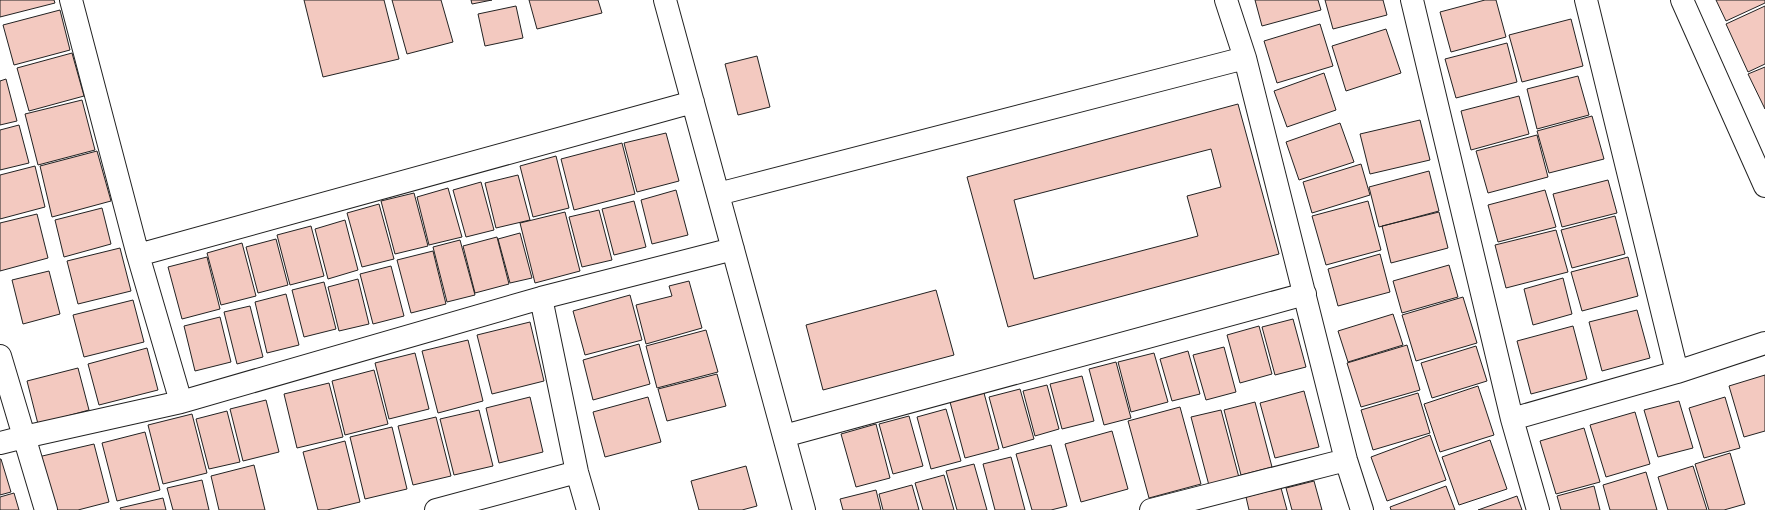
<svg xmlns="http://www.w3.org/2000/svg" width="1765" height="510" viewBox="0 0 1765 510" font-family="Lato,sans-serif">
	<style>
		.building { fill: #f3c9c0; stroke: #222; fill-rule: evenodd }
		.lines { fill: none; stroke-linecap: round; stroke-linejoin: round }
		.minor-casing { stroke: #222; stroke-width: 24 }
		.minor { stroke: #fff; stroke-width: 22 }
	</style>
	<rect width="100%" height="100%" fill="#fff"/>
	<path class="building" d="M0,0h54l1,3 -55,14z
		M304,0h80l15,59 -76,18z
		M392,0h49l12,42 -46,12z
		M471,0h21l-20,4z
		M529,0h69l4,13 -65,16z
		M1255,0h63l3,10 -59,16z
		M1325,0h58l4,15 -54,14z
		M1485,0h11l10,37 -55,15 -11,-40z
		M1716,0h49v3l-39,18z
		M516,6l7,32 -38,8 -7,-32z
		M1765,6v58l-17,8 -22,-48z
		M60,10l10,40 -56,15 -11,-40z
		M1571,19l12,47 -61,16 -13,-47z
		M1320,24l13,42 -56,17 -13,-42z
		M1386,29l15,44 -55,18 -14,-45z
		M1507,43l10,39 -61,16 -11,-39z
		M72,53l12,43 -55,15 -12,-43z
		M757,56l13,51 -32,8 -13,-51z
		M1765,67v42l-17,-35z
		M1324,73l12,37 -49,17 -13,-36z
		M1578,76l11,39 -52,14 -10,-40z
		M6,79l11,42 -17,4v-44z
		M1519,96l10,38 -58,16 -10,-39z
		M82,100l13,50 -57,15 -13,-51z
		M1238,104l41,150 -271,73 -41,-150zM1211,149l10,38 -34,9 11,40 -164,43 -20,-79z
		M1592,116l12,43 -55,14 -12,-42z
		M1420,120l10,40 -60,14 -10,-40z
		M1340,123l14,39 -55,18 -13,-38z
		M19,125l10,38 -29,7v-40z
		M666,133l13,48 -42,11 -13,-49z
		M1537,135l11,42 -60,16 -12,-42z
		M622,143l13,51 -61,16 -13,-51z
		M97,151l14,50 -59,16 -12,-51z
		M556,156l13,52 -36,9 -13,-51z
		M1361,164l9,31 -58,18 -9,-31z
		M35,166l10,41 -45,12v-44z
		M1429,171l10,40 -60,16 -10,-40z
		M518,175l12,45 -34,8 -11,-45z
		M1608,180l9,33 -55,14 -9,-33z
		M481,182l13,48 -28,7 -13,-47z
		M448,188l14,49 -33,8 -12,-48z
		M676,190l12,45 -36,9 -11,-44z
		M1545,190l11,37 -58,15 -10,-37z
		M414,193l14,53 -33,8 -14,-53z
		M634,201l12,46 -32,8 -12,-46z
		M1368,201l13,49 -55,15 -14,-49z
		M379,204l15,55 -32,8 -15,-54z
		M102,208l9,36 -47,13 -9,-37z
		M599,210l13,50 -30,7 -13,-50z
		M565,212l15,59 -45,12 -15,-60z
		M1439,212l9,36 -57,15 -9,-37z
		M37,214l11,44 -48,13v-48z
		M1615,216l10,38 -53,14 -11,-38z
		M345,220l13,50 -30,9 -13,-50z
		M311,226l13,50 -34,9 -13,-50z
		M1556,230l12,42 -62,16 -11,-43z
		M520,233l12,45 -22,5 -12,-44z
		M497,237l12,47 -34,9 -12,-47z
		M276,239l12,46 -30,8 -12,-46z
		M460,240l15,55 -28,7 -14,-55z
		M242,243l14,53 -35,9 -14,-52z
		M120,248l11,43 -53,13 -11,-43z
		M433,251l13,53 -35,9 -14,-53z
		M1380,254l10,38 -52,14 -10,-37z
		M207,257l13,52 -38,10 -14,-52z
		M1628,257l10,39 -56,15 -11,-39z
		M1449,265l9,32 -56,16 -9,-32z
		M391,266l13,50 -31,8 -13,-50z
		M49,271l11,43 -37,10 -11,-44z
		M1563,278l9,36 -39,11 -9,-36z
		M358,279l11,45 -30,7 -11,-44z
		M689,281l13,47 -56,16 -10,-39 36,-9 -3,-10z
		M324,282l12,47 -32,8 -12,-47z
		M936,290l18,65 -131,35 -17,-65z
		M286,294l13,51 -32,8 -12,-51z
		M630,295l12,45 -57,15 -12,-44z
		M1463,297l14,46 -61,18 -14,-46z
		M133,300l11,42 -60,15 -11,-42z
		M250,306l13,51 -26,7 -13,-52z
		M1637,310l13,48 -48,13 -13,-49z
		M1393,314l10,31 -55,17 -10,-31z
		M220,317l11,45 -36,9 -11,-45z
		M1293,319l13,48 -31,8 -13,-48z
		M530,322l14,59 -52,13 -15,-59z
		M1259,326l13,48 -32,9 -13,-48z
		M1573,326l14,53 -56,15 -14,-53z
		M706,330l12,42 -61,16 -11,-42z
		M468,340l15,61 -45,12 -16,-62z
		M639,344l11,40 -57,16 -10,-40z
		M1407,345l13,45 -59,17 -14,-44z
		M1476,346l11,35 -55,17 -11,-35z
		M1224,347l12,45 -30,8 -13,-45z
		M147,348l11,42 -59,15 -11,-41z
		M1188,351l12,43 -28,7 -12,-42z
		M415,353l14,56 -40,10 -14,-56z
		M1154,353l14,49 -37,10 -13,-50z
		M1116,362l15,56 -27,7 -15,-56z
		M78,368l11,42 -51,14 -11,-43z
		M374,370l14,54 -43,11 -13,-54z
		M717,374l9,32 -59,15 -9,-32z
		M1765,375v56l-21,6 -15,-51z
		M1082,376l12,45 -32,8 -12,-45z
		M329,383l14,54 -46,11 -13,-54z
		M1047,385l12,44 -24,7 -12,-45z
		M1478,386l16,49 -54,17 -16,-48z
		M1020,389l14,50 -31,9 -14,-51z
		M1304,391l15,56 -44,11 -15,-55z
		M984,393l15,56 -34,9 -15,-56z
		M1418,393l12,40 -57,17 -12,-40z
		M530,397l13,55 -44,11 -13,-55z
		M648,397l13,45 -56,15 -12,-45z
		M1725,397l15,51 -36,10 -15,-50z
		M266,400l13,52 -36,9 -13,-52z
		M1679,401l14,47 -35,9 -14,-47z
		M1255,402l17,65 -31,8 -17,-65z
		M1180,407l21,77 -52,14 -21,-77z
		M946,409l15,52 -30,8 -14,-52z
		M479,410l14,56 -39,9 -14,-56z
		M1221,410l20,75 -30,8 -20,-76z
		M227,411l13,51 -31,7 -13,-50z
		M1635,412l15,52 -44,13 -16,-52z
		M192,414l15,59 -44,11 -15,-59z
		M909,416l14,50 -30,8 -14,-50z
		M436,417l15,59 -38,9 -15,-59z
		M876,424l14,54 -34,9 -15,-53z
		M392,427l15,62 -42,10 -15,-62z
		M1584,428l16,54 -44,12 -16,-53z
		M1112,431l16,58 -47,13 -16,-58z
		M145,432l15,58 -43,11 -15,-58z
		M1430,435l16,45 -59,21 -16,-44z
		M1490,440l17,49 -48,16 -17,-48z
		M345,441l15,61 -33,8h-9l-15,-58z
		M94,444l15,58 -31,8h-27l-13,-53z
		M1051,445l16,61 -16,4h-19l-16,-56z
		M1730,453l15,51 -21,6h-15l-14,-46z
		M1011,457l14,53h-30l-12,-46z
		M0,459h1l10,33 -11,3z
		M974,464l13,46h-30l-11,-39z
		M254,465l11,45h-46l-8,-34z
		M746,466l11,40 -15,4h-43l-8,-29z
		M1693,466l14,44h-39l-10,-33z
		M1646,472l11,38h-47l-7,-25z
		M944,475l10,35h-31l-8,-27z
		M202,480l7,30h-36l-6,-22z
		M1314,481l8,29h-30l-6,-22z
		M912,485l7,25h-36l-4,-16z
		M1446,486l9,24h-64l-1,-3z
		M1594,486l6,24h-39l-4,-14z
		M1281,488l6,22h-38l-3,-13z
		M876,490l5,20h-38l-3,-11z
		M14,493l5,17h-19v-13z
		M1517,496l5,14h-44z
		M163,498l3,12h-45l-1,-2z"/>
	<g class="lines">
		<defs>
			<path id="minor" d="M71,0l67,255 43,147
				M665,0l139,510
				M1226,0l19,58 101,402 16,50
				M1412,0l100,419 26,91
				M1586,0l91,372
				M1682,0l83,186
				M718,194l527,-136
				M138,255l555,-153
				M541,298l36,174 11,38
				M0,356l46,154
				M1512,419l165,-47 88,-29
				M784,436l521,-142
				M0,443l24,-6 157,-35 360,-104 192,-49
				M436,510l141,-38
				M1151,510l195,-50"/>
		</defs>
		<use href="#minor" class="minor-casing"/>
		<use href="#minor" class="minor"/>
	</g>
</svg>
